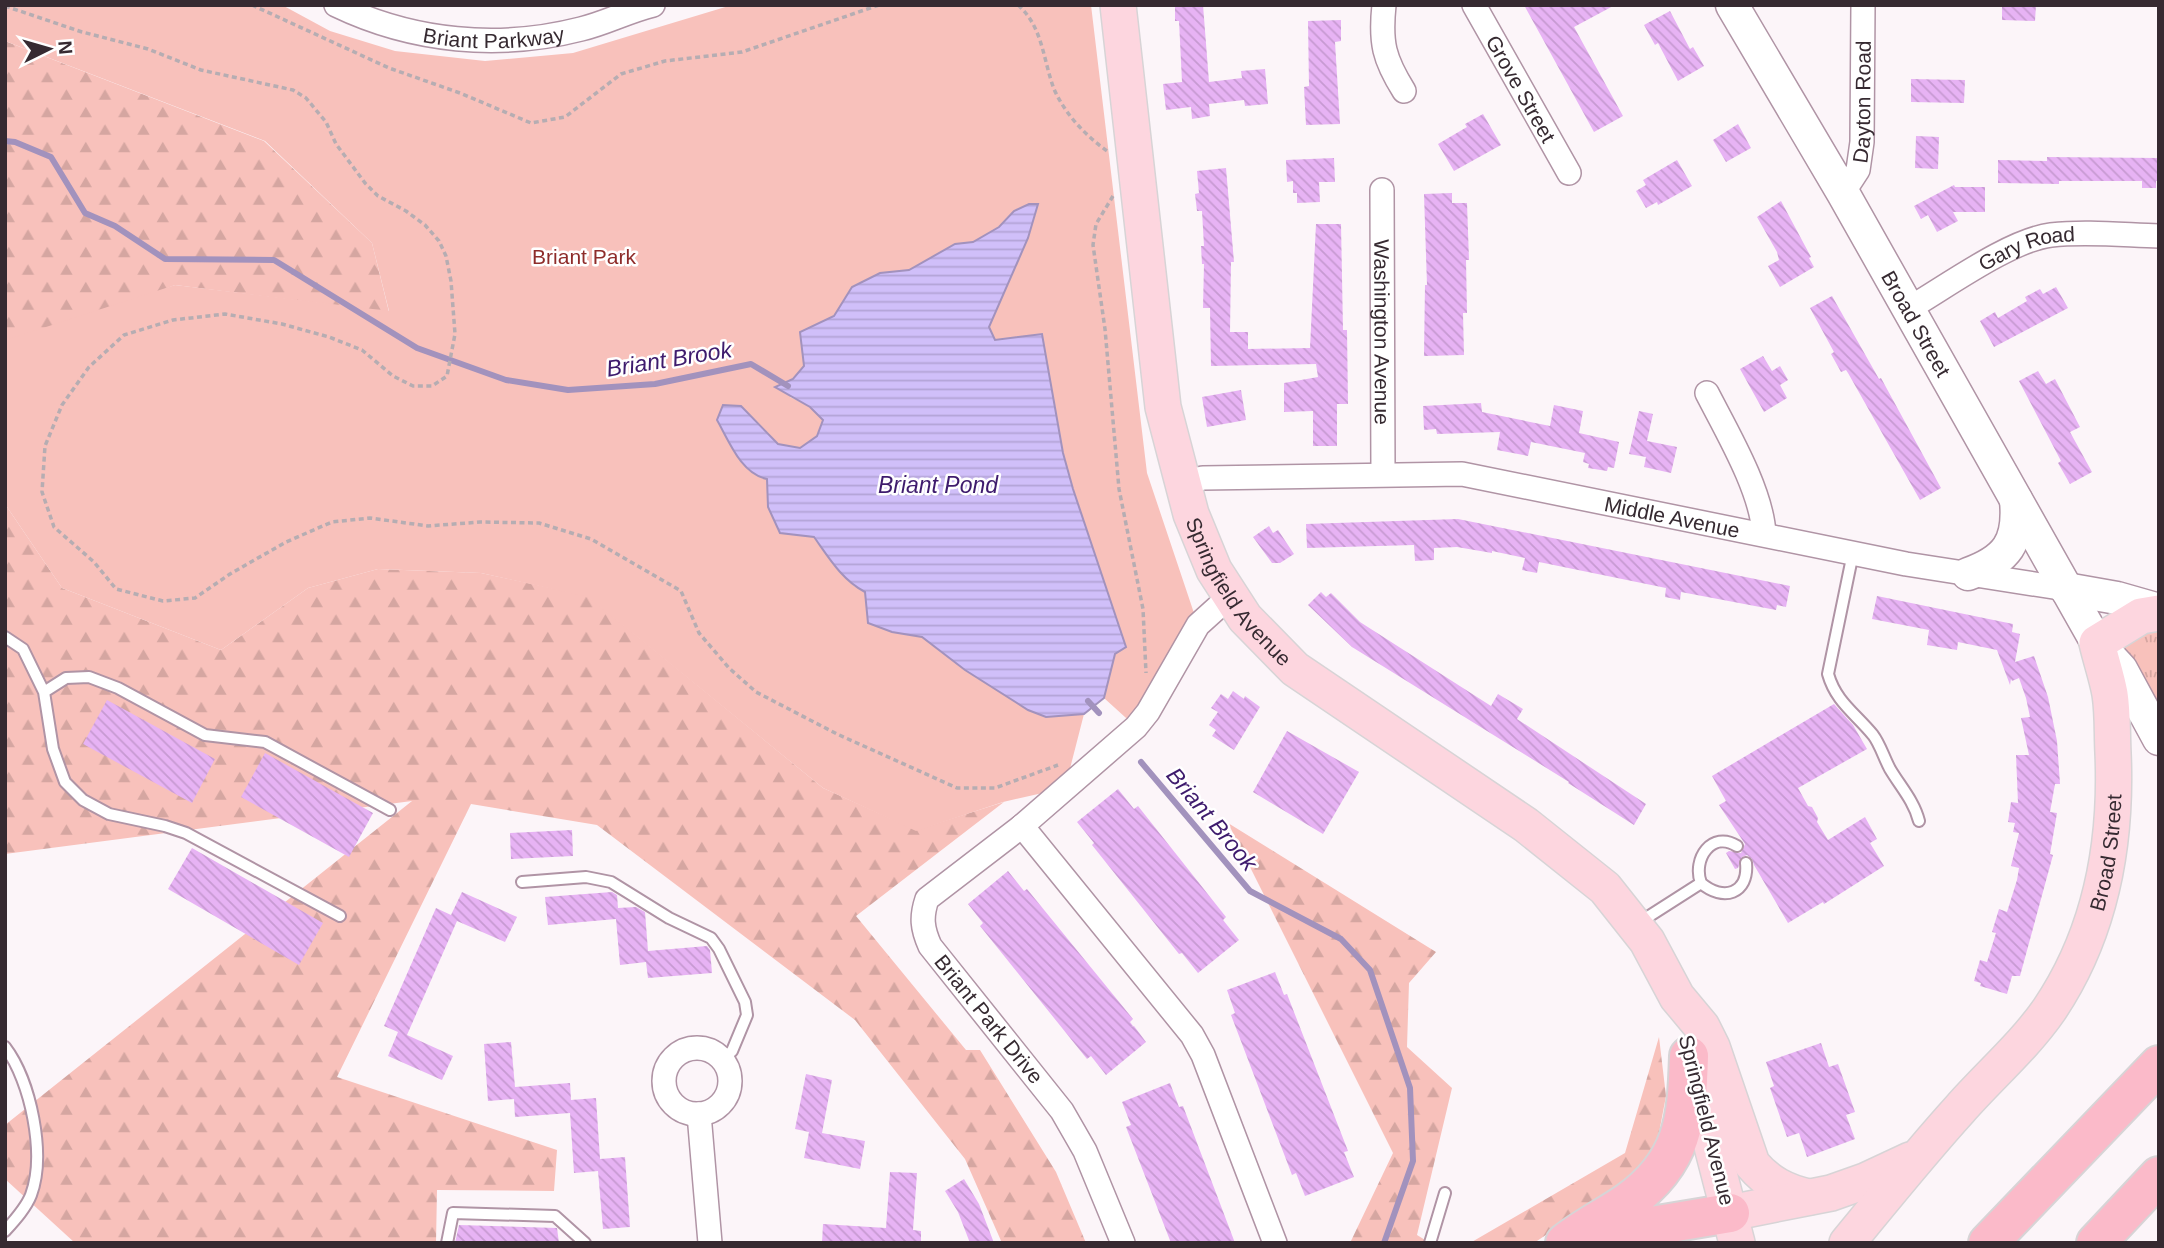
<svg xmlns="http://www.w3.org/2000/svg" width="2164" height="1248" viewBox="0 0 2164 1248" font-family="Helvetica,sans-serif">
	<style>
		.grass { fill: url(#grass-tufts) }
		.forest { fill: url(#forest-firs) }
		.park { fill: #f8c1bb }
		.water { fill: url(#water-rules); stroke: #a292bd; stroke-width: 2 }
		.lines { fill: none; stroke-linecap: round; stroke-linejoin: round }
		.stream { stroke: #a292bd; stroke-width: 6 }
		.building { fill: url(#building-back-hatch) }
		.lane-casing { stroke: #b094a5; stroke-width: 14 }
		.street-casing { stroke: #b094a5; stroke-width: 26 }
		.secondary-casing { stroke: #b094a5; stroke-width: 35 }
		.primary-casing { stroke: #d7d4d6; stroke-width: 38 }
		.highway-casing { stroke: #d7d4d6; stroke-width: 42 }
		.path { stroke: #b6adb2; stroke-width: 3.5; stroke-dasharray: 5 3.5; stroke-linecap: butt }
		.lane { stroke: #fff; stroke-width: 10 }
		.street { stroke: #fff; stroke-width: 23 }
		.secondary { stroke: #fff; stroke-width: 32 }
		.primary { stroke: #fdd6df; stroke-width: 35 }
		.highway { stroke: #fbbac9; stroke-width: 38 }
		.labels { text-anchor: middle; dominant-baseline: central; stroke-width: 5; stroke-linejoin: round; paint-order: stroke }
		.street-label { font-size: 21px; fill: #362a31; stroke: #fff }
		.park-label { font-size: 21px; fill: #8e2c2a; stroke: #fff }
		.water-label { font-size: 23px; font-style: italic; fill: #3e1b6d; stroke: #fff }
	</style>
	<defs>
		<pattern id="grass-tufts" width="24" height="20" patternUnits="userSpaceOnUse" patternTransform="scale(1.75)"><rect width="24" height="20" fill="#f8c1bb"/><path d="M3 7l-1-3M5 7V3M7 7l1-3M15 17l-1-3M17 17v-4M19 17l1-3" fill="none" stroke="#d5a6a1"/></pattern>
		<pattern id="forest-firs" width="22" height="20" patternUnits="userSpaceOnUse" patternTransform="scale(1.75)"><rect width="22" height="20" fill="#f8c1bb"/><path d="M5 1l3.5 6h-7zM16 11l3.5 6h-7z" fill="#d5a6a1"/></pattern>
		<pattern id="water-rules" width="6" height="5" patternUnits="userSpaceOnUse" patternTransform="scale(1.75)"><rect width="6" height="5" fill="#d0bff9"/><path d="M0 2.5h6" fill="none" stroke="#b3a4d6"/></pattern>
		<pattern id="building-back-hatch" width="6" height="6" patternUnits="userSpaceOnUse" patternTransform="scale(1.75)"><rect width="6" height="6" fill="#e7b3f4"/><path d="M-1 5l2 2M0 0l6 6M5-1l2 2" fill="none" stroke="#c79ad2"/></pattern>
	</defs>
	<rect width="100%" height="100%" fill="#fcf5f9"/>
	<path class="grass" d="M2159,630v80l-36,-63 15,-14z"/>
	<path class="forest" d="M5,41l259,100 108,102 17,69 -214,-27 -170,67z
		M5,504l57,84 159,62 87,-62 70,-19 103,4 107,23 235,192 93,42 88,-28 -148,114 110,134h14l76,122 30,71h-84l-37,-84 -110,-139 -258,-195 -126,-21 -134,273 220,73 -3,41 -117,-1 -1,53h-361l-70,-64v-54l407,-324 -407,53z
		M1228,823l208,129 -27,31 -2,64 45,41 -35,147 13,8h-80l43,-90z
		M1659,1037l7,59 -7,37 -17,37 -108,73h-64l155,-90z"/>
	<path class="park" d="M5,5h277l48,26 65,20 90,10 88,-8 159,-48h359l56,468 51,152 -62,102 -32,-29 11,-44 10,-8 -52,-157 -10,-36 -21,-118 -48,5 -5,-13 15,-36 10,-80 -15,16 -26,15 -18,2 -46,26 -29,3 -28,14 -18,29 -34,16 4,34 -11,13 -3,18 21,10 13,14 -7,15 -17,12 -22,-4 -37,-38 26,73 1,28 46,30 23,32 17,17 12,6 26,40 30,5 43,33 63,40 18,7 38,-3 -19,74 -62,14 -87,29 -93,-43 -235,-191 -107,-24 -103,-4 -70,19 -87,62 -159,-62 -57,-84 1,-164 169,-55 214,26 -17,-68 -107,-102 -260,-100z"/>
	<path class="water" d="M1029,204h9l-10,34 -39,89 6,13 47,-6 21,119 10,36 53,158 -11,7 -11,44 -20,16 -38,3 -18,-7 -63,-40 -43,-33 -30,-5 -24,-9 -3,-31c-23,-12 -36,-34 -51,-55l-34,-4 -12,-26 -1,-28c-26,-5 -38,-38 -50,-59l6,-15 18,1 37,38 22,4 17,-12 6,-16 -13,-13 -35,-20 18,-8 11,-13 -4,-34 34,-16 18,-29 28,-14 29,-3 46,-26 18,-2 26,-15 15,-16z"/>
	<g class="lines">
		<path class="stream" d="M5,141l10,1 36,15 34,56 30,13 50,33 109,1 143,88 89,32 62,10 87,-6 96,-20 37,22
			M1088,701l11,12
			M1141,762l109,129 91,48 29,31 40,118 3,73 -29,82"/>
	</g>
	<path class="building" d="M1175,5h28l6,77 33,-4 -1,-7 24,-2 3,35 -23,2 -1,-6 -35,4 1,12 -18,3 -1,-12 -25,3 -3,-26 19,-2 -3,-61h-4z
		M1524,5h91l-41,22 49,89 -29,16z
		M2002,5h34l-1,16 -33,-1z
		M1670,11l20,38 3,-2 11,19 -26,15 -20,-38 -3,2 -11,-20z
		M1341,20v21l-6,1 5,82 -34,1 -2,-38 5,-1 -1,-65z
		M1911,79l54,1 -1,23 -53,-1z
		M1483,114l18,31 -47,26 -16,-27 29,-17 -2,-3z
		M1738,124l13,24 -25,14 -13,-22z
		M1916,136l23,1 -1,32 -23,-1z
		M2047,157l112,1v23h-3v7h-14v-7h-83v3l-61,-1v-23l49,1z
		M1334,158l1,24h-16l1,20 -23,1v-10h-4v-12l-6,1 -1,-22z
		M1677,160l15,26 -34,19 -1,-3 -11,6 -10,-17 10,-6 -3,-5z
		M1226,168l8,94h-3l-1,70h18v17l62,-1 6,-124h25l2,106h4l1,74h-11v42h-24v-35l-29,1v-29l34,-6 -2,-13 -105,2 -1,-58h-7l1,-44h-2l-1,-18h3l-2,-35h-5l-2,-17 4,-1 -2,-22z
		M1954,185l1,2h30v25h-32l5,9 -21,11 -9,-17 -7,4 -7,-13z
		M1452,193v10h15l2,57h-3l1,53h-4l1,42 -40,1 1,-71h2l-3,-91z
		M1781,201l30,56 -2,1 5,9 -34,20 -12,-21 11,-6 -2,-8 -20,-35z
		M2056,287l12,21 -74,39 -14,-26 15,-9 3,6 29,-17 -2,-4 15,-8 3,5z
		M1832,296l47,83 2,-1 60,110 -21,12 -72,-127 -2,-3 -5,2 -10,-18 3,-2 -24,-44z
		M1763,356l9,15 8,-5 8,14 -8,5 7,13 -23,14 -24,-43z
		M2038,371l8,13 9,-5 25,48 -10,5 22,40 -22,12 -12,-21 3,-2 -42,-80z
		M1241,390l5,30 -39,7 -5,-30z
		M1481,403l1,9 68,14 4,-21 29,6 -4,22 40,9 -5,26 -6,-1 -1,4 -19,-3 1,-4 -6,-2 2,-9 -54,-11 -3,14 -31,-6 3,-18 -63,2 -1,-5 -12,1 -1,-24z
		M1639,411l14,3 -6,27 30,6 -6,26 -27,-6 2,-10 -17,-3z
		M1458,519l332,67 -4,21 -9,-2 -1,5 -95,-18 -1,8 -15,-3 1,-9 -127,-26 -2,11 -15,-3 3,-12 -33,-7v2l-35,-6 -23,1v12l-19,1 -1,-16 -107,3 -1,-24z
		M1269,526l4,7 5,-3 16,24 -14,9h-8l-19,-26z
		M1321,592l5,5 5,-4 29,29 131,84 7,-12 25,15 -6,10 129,85 -12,21 -66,-42 1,-1 -217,-135 -44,-42z
		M1877,596l136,28 -1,8 8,2 -5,28 19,-6 14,41 9,44 3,43h-5l-5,28 7,1 -7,41 3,1 -33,121h-8l-5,18 -27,-8 1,-3 -7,-2 6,-21 7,2 9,-29 -4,-1 7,-23 8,3 10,-32 2,-12 -8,-2 8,-33 -6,-1 2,-9 -7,-1 3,-20 7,1 -2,-48h13l-8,-37 9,-1 -4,-19 -7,-20 -7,3 -1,-2 -1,6 -13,-35 -39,-8 -1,8 -30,-5 2,-15 -57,-11z
		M1233,691l11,8 1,-3 15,11 -26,43 -22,-14 4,-6 -7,-5 9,-13 -7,-4 10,-14 7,5z
		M107,700l108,59 -23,44 -109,-59z
		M1834,704l19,21 14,24 -69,39 10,18 4,1 6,11 -1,4 11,18 37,-23 12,22 -7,4 14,23 -60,38 -1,-2 -35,21 -34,-58 -2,-6 -5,-4 -5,2 -4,11 -3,1 -9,-16 3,-2 12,2 4,-9 -26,-39 7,-4 -14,-25z
		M1287,731l72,41 -36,62 -70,-42z
		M265,753l108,60 -24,44 -108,-60z
		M1118,789l16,20 4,-3 88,111 -3,3 16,20 -41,33 -16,-20 -3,1 -87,-109 2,-2 -17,-21z
		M572,830l1,26 -62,3 -1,-26z
		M192,848l131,75 -24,42 -131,-76z
		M1008,871l16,20 3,-2 106,130 -3,3 3,4 -3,1 4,-1 12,16 -40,33 -15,-19 -4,3 -107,-133 3,-3 -15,-19z
		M462,892l55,25 -12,25 -48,-21 -50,114 46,21 -11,24 -54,-24 10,-24 -14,-6 52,-118 15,7z
		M612,892l5,3 1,13 18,-1 9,5 3,39 59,-5 3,4 2,23 -64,5 -2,-16 -26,3 -4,-46 -68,6 -3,-28z
		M1275,972l9,23 3,-1 61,157 -4,1 10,25 -49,19 -9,-23 -4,2 -61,-160 4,-2 -8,-23z
		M511,1042l4,45 55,-4 1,17 25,-2 4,61 25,-2 5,70 -27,2 -5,-58 -24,2 -4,-60 -55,4 -1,-18 -26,2 -4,-57z
		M1821,1043l8,24 9,-3 17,48 -9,3 9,24 -48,18 -8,-24 -12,4 -17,-49 4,-2 -8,-24z
		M806,1074l26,6 -10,53 43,8 -5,28 -56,-11 5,-26 -14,-3z
		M1170,1083l9,24 4,-1 52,137h-64l-45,-116 5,-2 -9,-23z
		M890,1172l27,1 -4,57 8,1v12h-99l1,-19 63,4z
		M964,1179l15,25 15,39h-24l-12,-31 -13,-21z
		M459,1225l98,3 2,15h-104z"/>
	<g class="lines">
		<defs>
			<path id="lane" d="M1853,553l-25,121c8,28 27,39 45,61 7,9 11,23 17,34 10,17 24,32 29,52
				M5,637l18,12 21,43 9,57 12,33 18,18 26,14 56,12 21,7 154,83
				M44,692l22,-14 23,-1 29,11 87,47 60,7 125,68
				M522,882l64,-5 25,5 58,36 42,20 8,11 26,53 2,13 -15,36 -10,9
				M1701,883c-9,-24 11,-53 36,-37
				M1640,922l61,-39c22,19 48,11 45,-20
				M5,1047c26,34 41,108 26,148 -5,13 -17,26 -26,36
				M447,1243l6,-30 102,3 30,27
				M1430,1243l15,-50"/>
			<g id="street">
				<path id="s1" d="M336,5c77,37 163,45 245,24 25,-6 47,-18 72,-24"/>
				<path d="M1384,5c-4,38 0,54 20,86"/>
				<path id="s2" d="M1474,5l95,168"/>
				<path id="s3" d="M1382,190l1,283"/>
				<path id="s4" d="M1843,193l15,-23 4,-28 1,-137"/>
				<path id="s5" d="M1908,309c38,-22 102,-69 143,-74 35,-4 73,0 108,1"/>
				<path d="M1707,393c20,39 55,98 57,141"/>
				<path id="s6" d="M1182,483l21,-5 259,-4 444,90 160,25"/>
				<path d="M1022,826l170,209 11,20 72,188"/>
				<circle cx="697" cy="1081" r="33"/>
				<path d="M699,1114l11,129"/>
				<path d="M1123,1243l-38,-92 -23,-40 -132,-165c-8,-18 -9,-29 -3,-47l95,-73 114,-99 12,-15 50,-87 31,-28"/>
			</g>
			<g id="secondary">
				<path id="s7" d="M1732,5l111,188 254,450 24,26 38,70"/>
				<path d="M1968,574c39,-14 52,-32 48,-74"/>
				<path d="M2066,589l51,9 42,12"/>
			</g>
			<g id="primary">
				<path id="s8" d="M1118,5l45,402 28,107 23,56 31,48 50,51 231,156 79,63 42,53 30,56 25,30 10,20 40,117c16,19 34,28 57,33"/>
				<path d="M1692,1069l45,174"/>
				<path d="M1730,1213l101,-20 34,-12 45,-21"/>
				<path id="s9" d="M1847,1243c37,-45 74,-91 113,-134 29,-33 64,-63 89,-99 52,-77 68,-166 64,-257 -1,-20 0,-40 -3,-59 -3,-17 -9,-34 -13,-51l44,-27 18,-3"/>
			</g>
			<path id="highway" d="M1565,1243c20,-16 43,-27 63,-41 56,-40 59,-83 61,-146
				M1585,1243l67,-17 78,-13
				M1988,1243l171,-178
				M2096,1243l63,-67"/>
		</defs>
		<use href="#lane" class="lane-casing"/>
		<use href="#street" class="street-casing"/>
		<use href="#secondary" class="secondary-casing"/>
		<use href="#primary" class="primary-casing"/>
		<use href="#highway" class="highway-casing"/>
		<path class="path" d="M252,5l137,63 71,25 71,30 34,-6 56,-43 44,-13 77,-9 137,-47
			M1018,5c25,22 25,55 36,84 11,25 31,46 53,62
			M5,6l77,26 66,17 53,21 92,20 13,8 20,24 10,22 29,39 13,13 28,15 19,14 14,16 7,15 5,25 4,53 -8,42 -15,10h-19l-20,-10 -31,-26 -33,-13 -47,-13 -57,-10 -52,6 -49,15 -35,32 -27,38 -17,41 -3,46 12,35 40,35 22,27 47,12 32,-3 35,-24 56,-32 46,-20 38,-4 58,8 52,-4 59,1 52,16 90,52 18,42 30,35 27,24 81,42 120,54h38l63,-23
			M1113,196l-17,28 -3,21 12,84 14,160 24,120 3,64"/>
		<use href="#lane" class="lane"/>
		<use href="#street" class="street"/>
		<use href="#secondary" class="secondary"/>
		<use href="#primary" class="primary"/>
		<use href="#highway" class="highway"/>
	</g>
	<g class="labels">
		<g class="street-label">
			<text stroke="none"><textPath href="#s1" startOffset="163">Briant Parkway</textPath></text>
			<text stroke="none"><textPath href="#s2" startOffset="96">Grove Street</textPath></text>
			<text stroke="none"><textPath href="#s4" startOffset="96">Dayton Road</textPath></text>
			<text stroke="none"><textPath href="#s5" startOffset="135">Gary Road</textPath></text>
			<text stroke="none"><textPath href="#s7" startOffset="368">Broad Street</textPath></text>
			<text stroke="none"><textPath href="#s3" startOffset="142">Washington Avenue</textPath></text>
			<text stroke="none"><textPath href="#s6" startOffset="495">Middle Avenue</textPath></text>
			<text stroke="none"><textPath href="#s8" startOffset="607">Springfield Avenue</textPath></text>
			<text stroke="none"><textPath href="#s9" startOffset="478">Broad Street</textPath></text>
			<text transform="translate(989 1019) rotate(51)">Briant Park Drive</text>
			<text transform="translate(1707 1120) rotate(76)">Springfield Avenue</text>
		</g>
		<g class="park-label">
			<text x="584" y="256">Briant Park</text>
		</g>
		<g class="water-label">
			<text transform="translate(669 359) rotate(-9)">Briant Brook</text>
			<text x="938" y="485">Briant Pond</text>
			<text transform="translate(1212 819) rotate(50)">Briant Brook</text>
		</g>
	</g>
	<rect width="2164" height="1248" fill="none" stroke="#362a31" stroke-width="14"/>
	<g transform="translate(49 49) rotate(85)" stroke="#ffffff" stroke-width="5" paint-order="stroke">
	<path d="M0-5L12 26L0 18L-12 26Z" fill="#362a31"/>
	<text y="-10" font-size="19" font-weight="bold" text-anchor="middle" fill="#362a31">N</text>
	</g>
</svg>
